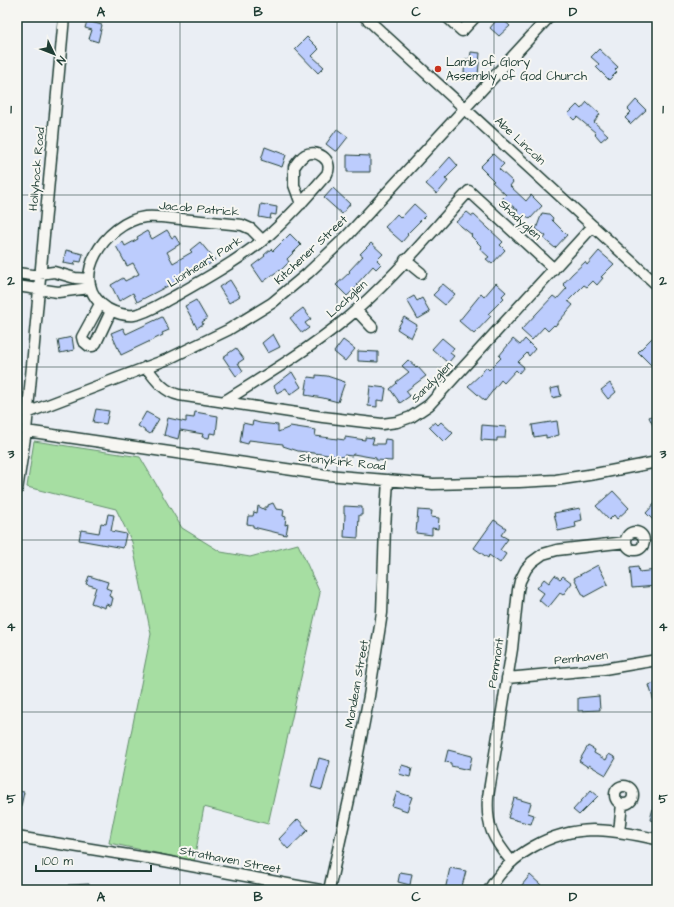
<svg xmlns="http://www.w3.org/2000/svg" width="674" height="907" viewBox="0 0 674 907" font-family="'Architects Daughter',sans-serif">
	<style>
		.green { fill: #a6dea2; stroke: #628e6b }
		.building { fill: #bcccfd; stroke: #1f3d34 }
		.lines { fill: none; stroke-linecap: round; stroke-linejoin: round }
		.minor-casing { stroke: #1f3d34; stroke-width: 13 }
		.minor { stroke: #f6f6f2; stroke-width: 10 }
		.grid { fill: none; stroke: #1f3d34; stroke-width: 1; stroke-opacity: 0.55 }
		.poi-dot { fill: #c8321e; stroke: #f6f6f2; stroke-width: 1.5 }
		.labels { text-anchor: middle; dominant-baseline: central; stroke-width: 4; stroke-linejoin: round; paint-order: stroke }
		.poi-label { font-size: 12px; fill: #1f3d34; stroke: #f6f6f2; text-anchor: start }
		.street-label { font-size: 12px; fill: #1f3d34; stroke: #f6f6f2 }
		.neatline { fill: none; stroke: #1f3d34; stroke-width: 1.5 }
		.grid-label { font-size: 13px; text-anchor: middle; font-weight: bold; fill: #1f3d34 }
	</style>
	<rect width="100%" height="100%" fill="#eaeef4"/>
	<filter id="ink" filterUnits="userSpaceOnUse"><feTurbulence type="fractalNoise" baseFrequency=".025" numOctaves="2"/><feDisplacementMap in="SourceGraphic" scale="8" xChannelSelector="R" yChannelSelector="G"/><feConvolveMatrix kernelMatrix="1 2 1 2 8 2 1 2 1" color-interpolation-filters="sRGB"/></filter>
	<g filter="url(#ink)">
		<path class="green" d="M34,441l106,16 42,71 39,24 29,5 48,-13 22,49 -52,231 -64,-17 -10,54 -85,-18 42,-209 -19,-92 -16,-33 -89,-22z"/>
		<path class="building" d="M496,17h4l10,9 -11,10 -9,-8 5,-6 -2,-2z
			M87,21l15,4 -4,17 -9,-3 3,-9 -7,-2z
			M307,37l12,12 -7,7 12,11 -6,6 -23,-24z
			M599,49l19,18 -3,3 2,2 -8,8 -13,-13 3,-3 -8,-7z
			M471,52l9,1 -2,22 -14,-2 1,-14h5z
			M636,100l10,10 -15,14 -6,-6 6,-6 -3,-3z
			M587,102l13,12 -6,8 14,13 -7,6 -6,-7 1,-1 -19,-16 -3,3 -6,-6 9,-9 4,4z
			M337,129l11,8 -11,14h-2l-9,-7z
			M265,147l21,8 -4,12 -21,-7z
			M493,154l11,10 -5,5 14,13 -3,4 16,15 5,-6 11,11 -12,13 -6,-5 -3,3 -5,-5 2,-2 -16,-11 4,-4 -14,-13 2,-1 -14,-14z
			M347,155l23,1v16h-23z
			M450,157l8,9 -13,13 3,2 -11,13 -11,-10z
			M333,188l17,16 -8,10 -18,-16z
			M261,204l16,3 -1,8 -5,-1 -1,5 -11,-2z
			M414,204l12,11 -19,19 1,1 -6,7 -17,-15 12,-13 4,4z
			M467,212l5,4 2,-1 29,27 -3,3 5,5 -13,14 -6,-5 3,-2 -9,-8 1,-3 -10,-10 1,-1 -16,-13z
			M542,213l7,1 4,4 -1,2 15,15 -12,13 -11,-9 2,-3 -10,-7z
			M167,230l5,8 3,-2 5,8 -13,8 6,11 19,-11 -2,-2 10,-8 15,18 -7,5 -71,37 -4,-9 -14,8 -8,-16 12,-7 2,3 14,-7 -6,-11 -6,3 -11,-20 7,-4 2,4 13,-7 -1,-2 10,-6 5,8z
			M290,234l11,11 -14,14 2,3 -9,9 -1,-1 -16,12 -11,-16 13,-10 -1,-1 7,-6 2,2z
			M371,243l12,11 -6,6 4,4 -5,5 -3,-3 -17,19 2,1 -11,10 -11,-11 14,-13 -1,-1 14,-15 -3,-2z
			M66,250l17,4 -2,8 -6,-1 -1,4 -11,-2z
			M599,251l15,13 -13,13 2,1 -6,7 -4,-4 -6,6 -3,-2 -16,16 5,4 -18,21 -1,-1 -6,6 -4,-4 -12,13 -11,-10 32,-34 4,3 10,-11 -4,-4 9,-10 13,-12 2,3z
			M230,280l10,16 -11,7 -10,-16z
			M496,283l10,9 -4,4 2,2 -16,16 3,2 -17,18 -15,-13 22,-27 3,3z
			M443,284l12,10 -10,11 -12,-10 5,-5v-2z
			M414,296l3,5 5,-3 8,14 -12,7 -11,-19z
			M196,300l11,19 -5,3 1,2 -6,4 -12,-22z
			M303,308l8,11 -6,4 4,5 -7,5 -12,-15z
			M162,317l7,13 -7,3 1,2 -42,20 -10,-22 12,-5 3,6z
			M404,317l13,8 -6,13 -14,-9z
			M273,334l7,13 -12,6 -6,-10z
			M72,337l2,13 -14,3 -2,-13z
			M442,338l12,10 -4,5 4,3 -6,7 -16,-14z
			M652,338l5,5v28l-19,-19z
			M513,339l7,6 5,-6 10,10 -6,7 -2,-3 -9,9 6,5 -5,6 -3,-3 -12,13 -3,-3 -16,21 -17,-15 13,-12 5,-7 3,3 12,-12 -2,-2z
			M343,340l12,9 -10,12 -11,-9z
			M236,348l8,11 -6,4 5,8 -7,5 -13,-19z
			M358,351l20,1v10l-20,-1z
			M408,360l8,7 1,-1 9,10 -20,15 4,5 -10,7 -10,-14 7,-6 -1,-1 13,-10 -7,-6z
			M292,372l9,15 -11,8 -4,-7 -9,5 -3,-7z
			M316,375l11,1 18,6 -7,20 -15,-4 -18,-3 3,-18 8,1z
			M610,383l6,9 -8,7 -7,-9z
			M370,386l16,2 -2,13 -7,-1v7l-9,-1z
			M559,387l2,9 -9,2 -2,-9z
			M96,409l13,2 -3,13 -13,-2z
			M146,412l13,7 -9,15 -12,-8z
			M195,412l23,4 -2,18 -6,-1 -1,5 -7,-1 1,-3 -23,-4 -2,9 -14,-4 4,-17 18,4v-5l8,1z
			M657,413v21l-8,-17z
			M253,421l7,2 18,2v7l10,-4 2,-2 26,4 -1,6 30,4v-3l20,3v-3l9,1 -2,6h12l1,-5 7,1v21l-16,-1v-2l-23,-4 -1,2 -8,-1v2l-46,-6 -15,-5v-2l-34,-4 -1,4 -8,-2 3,-19 9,2z
			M557,421l2,14 -13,3v-3l-12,2 -2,-12z
			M435,422l3,3 3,-3 12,11 -9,9 -15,-15z
			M482,425l24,2 -1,11h-8v3l-16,-1z
			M613,491l16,17 -12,11 -3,-4 -5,5 -13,-14z
			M657,501v14l-4,5 -7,-7z
			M273,503l3,6 8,1 -1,6 3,1 -1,8 3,-1 -2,11 -33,-8v-2l-6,-1 1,-8h5l1,-4 3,1 1,-7 7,4v-3h3v-2z
			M344,506l18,1v8h-3l-1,23 -14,-1 1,-23h-1z
			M580,508l2,12 -7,2 1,5 -18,4 -4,-18z
			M418,510l14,1 -1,6 8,1 -1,11 -6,-1v7l-16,-2z
			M108,514l6,1 -3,16 15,3 -3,14 -44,-8 2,-10 18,3 2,-10 5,1z
			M494,520l12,8 -5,7 7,4 -8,11 6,4 -6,9 -11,-8 -1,3 -14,-10z
			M598,565l10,19 -24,13 -10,-19z
			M638,567l1,5 17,-2 1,16 -25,2 -2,-20z
			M555,575l5,4 3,-3 9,7 -9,12 -3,-2 -12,15 -9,-8 5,-7 -7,-5 7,-9 5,4z
			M89,576l19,6 -2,6 5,2 -2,6 4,2 -2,8 -5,-2 -1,4 -14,-5 5,-16 -10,-3z
			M657,682v23h-2l-6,-20z
			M599,696l1,14 -22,1v-13z
			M588,746l7,4 -1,3 12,7 3,-6 7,4 -10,17 -17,-10 -1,2 -9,-6z
			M448,750l24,6 -3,14 -18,-4v-3l-6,-1z
			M319,758l11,3 -8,29 -11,-3z
			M402,765l10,3 -2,9 -11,-3z
			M591,790l7,6 -19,19 -6,-5z
			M17,791l7,1 -4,19h-3z
			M397,792l15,5 -5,14 -15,-5z
			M514,798l17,5 -3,10 6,2 -3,9 -23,-6z
			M655,800l2,1v21l-7,-2z
			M298,819l10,11 -20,19 -9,-10z
			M450,868l16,3 -5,19h-16z
			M400,872l12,2 -2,11 -12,-3z
			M530,875l11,10 -4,5h-19z
			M89,884l1,6h-22v-5z"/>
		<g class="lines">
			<defs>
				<path id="minor" d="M365,17l292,268
					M447,17l15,14 13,-14
					M262,240l-11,-11 -9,-4c-20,-2 -40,-4 -61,-6 -11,-1 -24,-3 -36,-2 -39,5 -81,65 -37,92 7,4 18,7 26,6 14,-2 29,-13 41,-19 30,-17 60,-34 87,-55 24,-20 45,-44 65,-67 7,-15 -11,-25 -22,-19 -5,3 -8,8 -11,12v18l7,19
					M405,260l16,13
					M17,273l15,2 22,-3 21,6 14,1
					M17,286l41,6 32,-4
					M100,304l-18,33 1,4 6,5h4l3,-3 15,-32
					M356,310l16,17
					M146,367c10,13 17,24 33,28l144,22 59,7 15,-2 14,-5 18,-12 164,-179
					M223,402c42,-26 85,-52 124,-84 44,-36 83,-85 122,-127l85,78
					M27,413l141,-54 60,-29 44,-27 36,-30 39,-37 202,-219
					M26,431l301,44 106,9 86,-2 37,-2 39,-6 62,-12
					M17,490l9,-59 38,-414
					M626 541a9 9 0 1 1 18 0a9 9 0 1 1-18 0Z
					M507,678l97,-9 53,-9
					M615 795a9 9 0 1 1 18 0a9 9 0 1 1-18 0Z
					M619,832l3,-28
					M17,837l142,23 161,30
					M512,862c-19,-23 -26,-35 -24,-65l24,-148 6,-59 2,-9 6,-12 6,-7 11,-8 14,-4 69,-8
					M329,890l20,-90 20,-104 13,-83 3,-85 3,-48
					M489,890c21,-37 63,-59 104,-60 22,0 43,5 64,9"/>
			</defs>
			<use href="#minor" class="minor-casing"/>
			<use href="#minor" class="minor"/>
		</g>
	</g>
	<path class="grid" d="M180,17v873M337,17v873M494,17v873M17,195h640M17,367h640M17,540h640M17,712h640"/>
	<circle class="poi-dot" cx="438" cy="69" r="4"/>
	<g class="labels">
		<g class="poi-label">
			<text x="446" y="62">Lamb of Glory<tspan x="446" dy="14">Assembly of God Church</tspan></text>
		</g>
		<g class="street-label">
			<text transform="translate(520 141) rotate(43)">Abe Lincoln</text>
			<text transform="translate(37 169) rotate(-85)">Hollyhock Road</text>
			<text transform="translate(199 209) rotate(5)">Jacob Patrick</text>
			<text transform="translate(520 220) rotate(43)">Shadyglen</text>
			<text transform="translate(311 250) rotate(-43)">Kitchener Street</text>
			<text transform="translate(205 262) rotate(-32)">Lionheart Park</text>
			<text transform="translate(347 299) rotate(-42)">Lochglen</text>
			<text transform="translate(432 382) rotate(-45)">Sandyglen</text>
			<text transform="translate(342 462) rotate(6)">Stonykirk Road</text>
			<text transform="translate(581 658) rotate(-6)">Pemhaven</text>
			<text transform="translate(496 663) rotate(-81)">Pemmont</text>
			<text transform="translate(357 684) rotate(-80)">Mondean Street</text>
			<text transform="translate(230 860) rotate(11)">Strathaven Street</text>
		</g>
	</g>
	<rect width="674" height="907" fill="none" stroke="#f6f6f2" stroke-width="44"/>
	<g transform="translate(54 54) rotate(133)" stroke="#f6f6f2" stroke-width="3" paint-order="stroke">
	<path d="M0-3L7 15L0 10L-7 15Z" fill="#1f3d34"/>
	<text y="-6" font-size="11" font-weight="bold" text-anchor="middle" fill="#1f3d34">N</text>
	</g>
	<path d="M36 865v6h115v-6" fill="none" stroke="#1f3d34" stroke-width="2"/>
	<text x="42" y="865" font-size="12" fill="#1f3d34" stroke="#f6f6f2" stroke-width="3" paint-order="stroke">100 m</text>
	<rect x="22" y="22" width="630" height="863" class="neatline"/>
	<g class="grid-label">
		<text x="101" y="16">A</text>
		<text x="258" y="16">B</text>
		<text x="416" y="16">C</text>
		<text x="573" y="16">D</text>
		<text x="11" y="113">1</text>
		<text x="663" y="113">1</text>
		<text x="11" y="285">2</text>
		<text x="663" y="285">2</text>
		<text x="11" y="458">3</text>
		<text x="663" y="458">3</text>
		<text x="11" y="631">4</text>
		<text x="663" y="631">4</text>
		<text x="11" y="803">5</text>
		<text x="663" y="803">5</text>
		<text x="101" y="901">A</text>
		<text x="258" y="901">B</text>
		<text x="416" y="901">C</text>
		<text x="573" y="901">D</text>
	</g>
</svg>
